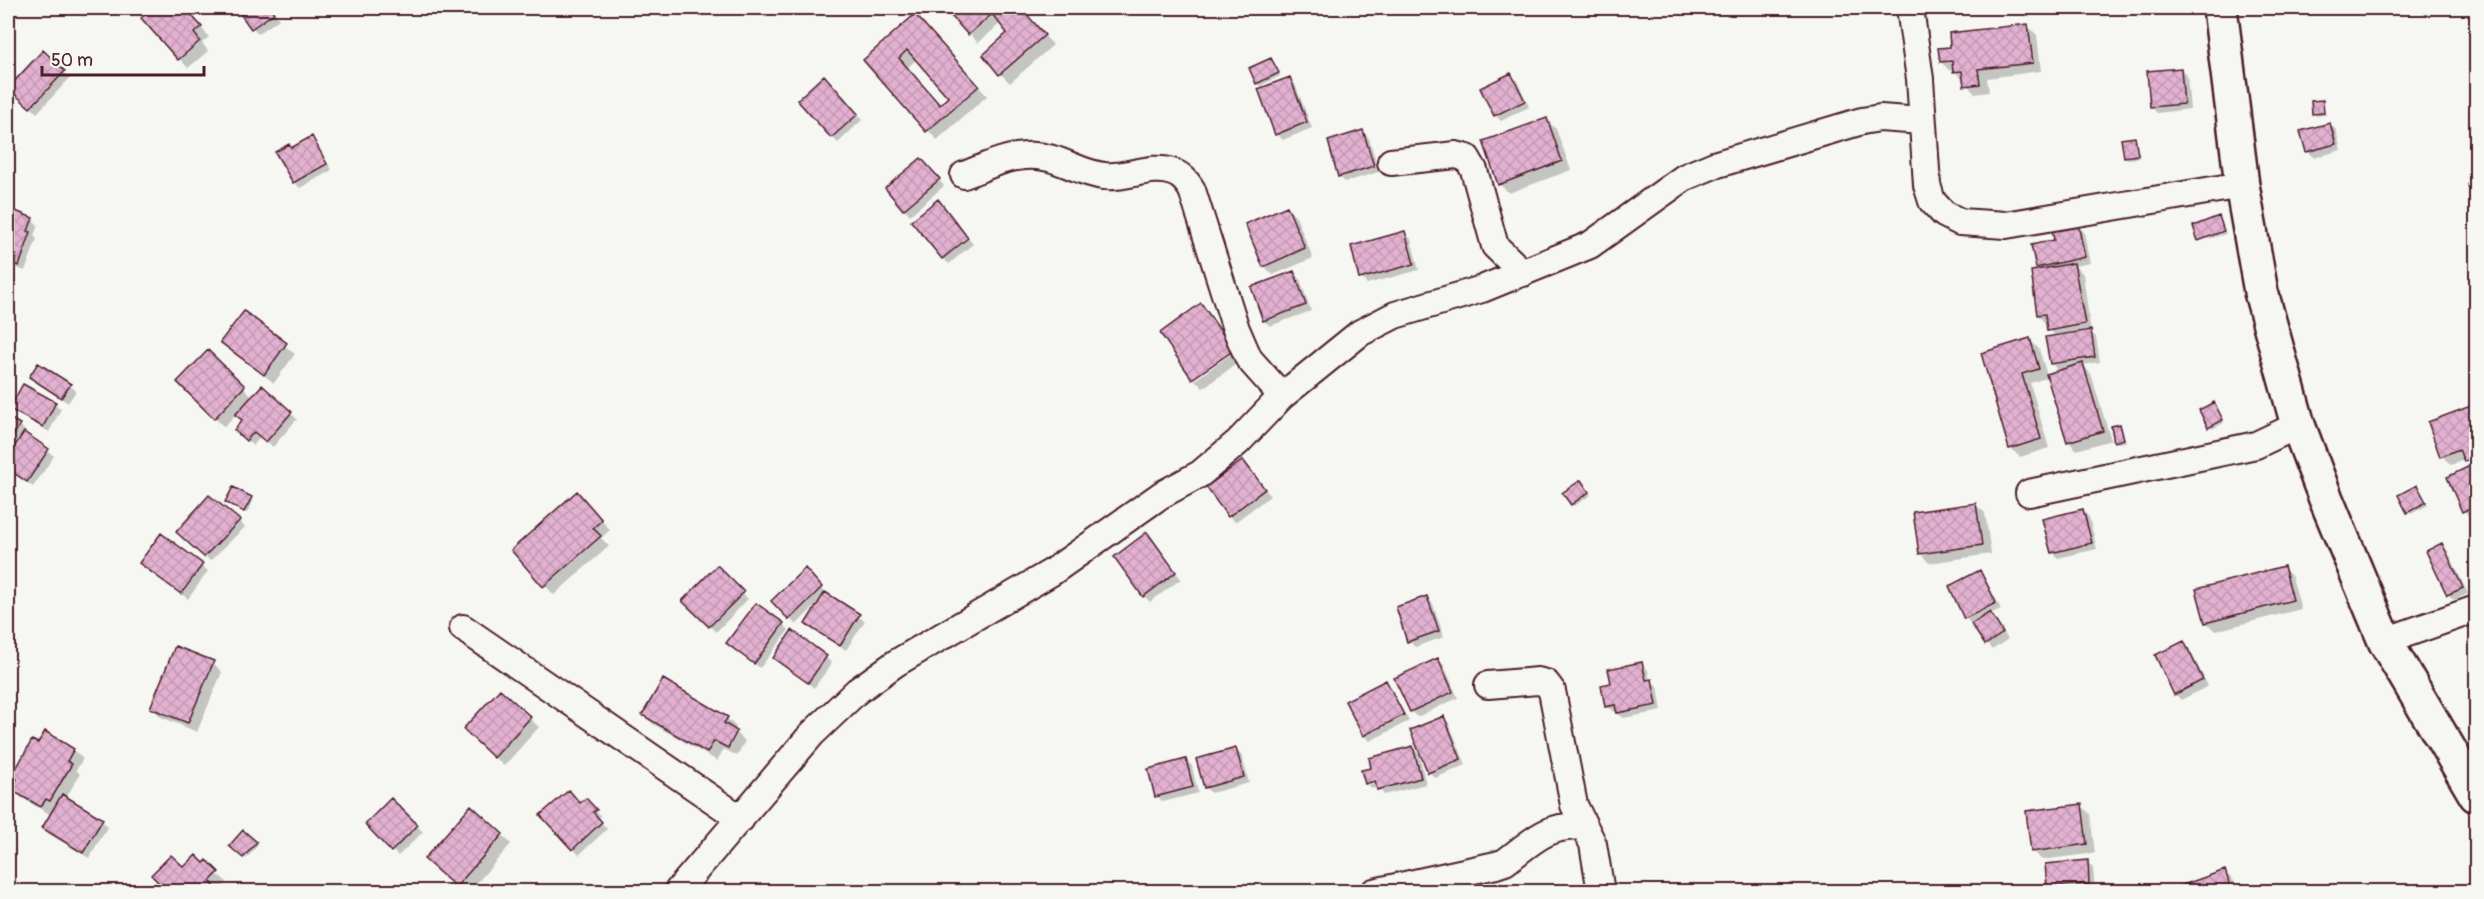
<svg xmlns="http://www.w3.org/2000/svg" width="2484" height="899" viewBox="0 0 2484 899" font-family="Pangolin,sans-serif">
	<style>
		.shadow { fill: #0003; fill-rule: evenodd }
		.building { fill: url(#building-cross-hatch); stroke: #4a1f2b; stroke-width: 1.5; fill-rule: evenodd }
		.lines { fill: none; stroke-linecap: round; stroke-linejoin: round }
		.street-casing { stroke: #4a1f2b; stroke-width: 30 }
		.secondary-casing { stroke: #4a1f2b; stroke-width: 38 }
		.street { stroke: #f6f6f2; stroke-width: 26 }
		.secondary { stroke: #f6f6f2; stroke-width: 33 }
	</style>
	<defs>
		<pattern id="building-cross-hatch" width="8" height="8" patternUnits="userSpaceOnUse" patternTransform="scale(1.5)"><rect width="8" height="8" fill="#e2b1d0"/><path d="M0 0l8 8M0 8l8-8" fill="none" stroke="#c398b3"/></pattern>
	</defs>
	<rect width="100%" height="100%" fill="#f6f6f2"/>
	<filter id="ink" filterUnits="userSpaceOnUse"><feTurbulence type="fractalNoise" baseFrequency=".0167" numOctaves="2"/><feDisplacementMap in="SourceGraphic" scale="12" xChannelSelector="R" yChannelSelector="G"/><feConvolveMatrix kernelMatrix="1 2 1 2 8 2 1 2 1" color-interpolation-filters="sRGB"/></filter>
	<g filter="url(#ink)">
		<path class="shadow" d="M155,8h29l25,29 -7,6 6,8 -20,17 -45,-50z
			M215,8h9l-5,4z
			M238,8h33l8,11 -21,15z
			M946,8h74l33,37 -43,38 -9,-9 9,-41 -9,-10 -23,20z
			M924,25l63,71 -50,44 -72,-80zM917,59l33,38 -10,9 -33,-38z
			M2028,26l9,9 4,36 -54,7 2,14 -14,2 -21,-24 -4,1 -9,-9 11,-14z
			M43,52l27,26 -33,35 -27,-25z
			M1271,60l9,16 -20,10 -3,-3z
			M2181,69l6,6 3,34 -33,4 -6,-6z
			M1511,75l6,5 12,27 -28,14 -6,-6z
			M1289,78l6,6 17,44 -29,12 -6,-6z
			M829,83l33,37 -24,23 -6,-6z
			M2322,102l4,13 -10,1 -2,-3z
			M1547,120l9,9 15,41 -62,23 -10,-9z
			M2330,124l6,6 5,20 -27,8 -6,-6 -6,-20z
			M1363,132l6,6 10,34 -34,10 -6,-6z
			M312,138l20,32 -32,18 -6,-6 -5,-37 3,4z
			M2135,138l5,20 -12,1 -3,-2z
			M927,165l17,21 -34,29 -23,-27z
			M943,207l30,37 -24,20 -6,-6z
			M1287,208l9,9 17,41 -40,17 -9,-9z
			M8,210l24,9 6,6 -4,11 3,3 -12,32 -13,-5 -2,8z
			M2078,226l6,6 6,31 -15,3 8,8 8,59 5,4 4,25 -17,3 8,9 20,66 -34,10 -9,-9 -19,-64 -19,6 19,65 -29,9 -10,-9 -27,-94 47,-14 9,9 8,26 12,-3 -8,-9 5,-26 -18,-22 3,-44 -4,-4 19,-26z
			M2225,232l1,2 -25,7z
			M1405,233l6,6 8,31 -52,14 -6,-6z
			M1294,273l6,6 11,32 -41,15 -6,-5 -11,-33z
			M1201,305l33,43 -41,29z
			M244,313l51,41 -21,29 -52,-41z
			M1235,351l7,9 -39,28 -8,-8z
			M208,353l45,44 9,-10 35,32 -24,28 -12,-11 -8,10 -17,-17 7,-8 -7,-7 -12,13 -45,-45z
			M31,377l39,8 6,6 -8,12z
			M23,386l38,23 -12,23 -38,-23z
			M2476,406v112l-3,2 -9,-9 8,-44 -8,-7 -13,5 -9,-9 -12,-33z
			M2216,407l8,16 -12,6 -2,-2z
			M8,418l12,7 5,6 -1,3 30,22 -21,31 -25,-18z
			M2120,425l6,17 -8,1 -2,-2z
			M1249,467l21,29 -35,26 -6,-6z
			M1583,484l8,11 -17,11 -2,-2z
			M2419,489l9,16 -17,9 -2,-2z
			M251,498l2,3 -6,12 -18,-9z
			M586,502l24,28 -9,8 8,8 -55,49 -41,-45z
			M1975,504l10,9 6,41 -62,9 -9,-10z
			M223,506l22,21 -35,34 -26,-24z
			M2083,511l6,6 8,32 -39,9 -5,-5z
			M1147,534l34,45 -31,23 -6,-6z
			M161,535l47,36 -20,28 -41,-31z
			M2442,545l6,6 20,43 -14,6 -6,-6z
			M717,567l31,32 -32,33 -32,-31z
			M2283,567l9,10 9,32 -86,22 -9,-9z
			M805,570l22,24 38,27 -19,29 -39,-26 14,-24 -25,25 -23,-24z
			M1979,572l6,6 16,31 -11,5 18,25 -16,11 -26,-32z
			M1427,598l6,6 11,33 -29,10 -6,-6z
			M783,624l6,6 -29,38 -32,-25z
			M793,632l39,31 -18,25 -39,-31z
			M2183,642l6,6 19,38 -27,14 -6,-6z
			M1438,659l6,6 14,33 -41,19 -6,-6z
			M213,663l9,9 -25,60 -36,-15 -9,-9z
			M1642,664l6,6 2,11 8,5 4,25 -38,7 -17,-11 -4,-21 10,-2z
			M1386,682l23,39 -39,20 -6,-5 -17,-34z
			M500,691l39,36 -35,39 -30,-28z
			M644,715l83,3 9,9 -2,4 11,10 -8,15 -13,-7 -7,12 -64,-37z
			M1443,717l6,6 17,42 -31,13 -6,-6z
			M1413,748l6,6 7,30 -42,11 -6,-8 -6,2 -5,-6 6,-14zM1383,780l-15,5v-4z
			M73,750l10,9 -7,11 4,4 -14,24 42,28 -19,32 -40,-24 -5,-6 7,-13 -29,-17 -9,-9z
			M1236,750l6,6 7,27 -38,10 -6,-6z
			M1186,760l6,6 6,27 -35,9 -6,-6z
			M391,800l32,32 -25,24 -31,-32z
			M586,800l15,16 -3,3 9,10 -28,26 -37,-40 38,-10z
			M2081,805l9,9 5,39 -53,7 -9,-9z
			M243,832l15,13 -12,14 -15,-13z
			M502,835l9,9 -42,48h-7l-27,-24z
			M196,857l31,25 -8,10h-62z
			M2087,862l6,6 2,21 -42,3 -5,-5z
			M2224,872l10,9 3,11h-69z"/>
		<path class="building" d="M153,8h32l17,19 -8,6 6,8 -22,19 -37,-42z
			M236,8h35l3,5 -23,16z
			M944,8h77l24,27 -46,40 -16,-20 24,-22 -15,-19 -24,21z
			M915,14l64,72 -53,46 -63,-72zM907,50l41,47 -8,8 -41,-47z
			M2028,24l5,39 -55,6 2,15 -16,2 -2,-15 -9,1 -1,-11 -12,1 -2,-14 12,-1 -1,-14z
			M43,50l22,21 -35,37 -22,-20z
			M1271,58l8,15 -23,11 -7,-16z
			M2181,68l3,36 -34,3 -3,-36z
			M1511,73l14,28 -31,15 -14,-28z
			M824,75l34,39 -27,24 -34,-38z
			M1290,77l17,45 -32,13 -17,-46z
			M2323,100l1,13 -12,1 -1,-13z
			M1547,118l15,43 -64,24 -15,-44z
			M2330,123l6,21 -30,8 -6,-21z
			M1363,130l11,36 -36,11 -10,-36z
			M312,136l15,28 -34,19 -18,-31 14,-8 2,4z
			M2135,137l3,18 -14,2 -3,-18z
			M921,158l19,21 -37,31 -18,-22z
			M2476,182v36l-8,-34z
			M938,199l30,39 -26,21 -31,-38z
			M1287,206l18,42 -42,19 -18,-43z
			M8,208l25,10 -5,13 3,1 -12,34 -11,-4z
			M2219,216l5,15 -26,10 -5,-15z
			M2078,224l7,33 -49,11 -5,-23 23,-5 -2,-10z
			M1405,231l9,33 -55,15 -8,-33z
			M2074,263l11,61 -38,7 -2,-17 -8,1 -6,-44z
			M1294,271l12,34 -43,16 -12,-34z
			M1201,303l33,47 -42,29 -32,-46z
			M244,311l43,32 -23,32 -44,-33z
			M2091,330l4,27 -45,7 -5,-27z
			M2030,338l9,31 -17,5 19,65 -32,10 -28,-96z
			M208,350l37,36 -31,33 -37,-37z
			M38,363l33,21 -10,14 -32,-21z
			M2083,363l20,68 -36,11 -21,-68z
			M23,384l33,18 -13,25 -34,-18z
			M262,385l30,27 -26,30 -12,-10 -8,9 -12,-11 8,-10 -7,-5z
			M2214,402l9,18 -15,8 -9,-18z
			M2476,404v53l-12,5 -5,-13 -19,8 -12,-35z
			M8,417l12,7 -12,22z
			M2120,424l4,15 -10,3 -3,-16z
			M24,432l25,17 -22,33 -19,-13v-13z
			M1243,460l22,29 -37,28 -22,-30z
			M2476,463v42l-14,7 -15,-35z
			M1581,480l8,12 -18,13 -9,-12z
			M2417,485l9,17 -19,11 -9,-18z
			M233,487l19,10 -8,15 -19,-10z
			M577,491l25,29 -9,8 8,8 -58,51 -32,-37z
			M209,495l31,25 -36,37 -28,-25z
			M1976,503l6,42 -63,9 -6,-42z
			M2083,509l9,34 -41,10 -9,-34z
			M1147,532l29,40 -33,25 -29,-40z
			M161,533l42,31 -22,30 -42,-31z
			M2442,543l21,45 -16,7 -21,-44z
			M717,565l27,27 -35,35 -27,-26z
			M2284,566l9,34 -88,23 -9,-34z
			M805,568l17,19 -33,33 -18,-19z
			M1980,570l16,33 -32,16 -15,-33z
			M825,592l35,22 -20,32 -35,-22z
			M1427,596l12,35 -32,11 -11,-35z
			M756,603l28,20 -30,41 -28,-21z
			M1990,612l13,21 -18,12 -14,-21z
			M792,630l35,26 -19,27 -35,-25z
			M2184,641l19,39 -29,15 -19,-40z
			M175,646l39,15 -26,62 -38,-15z
			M1438,658l15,34 -43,20 -16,-34z
			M1642,662l4,18 6,-1 5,26 -40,8 -2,-8 -10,2 -4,-22 10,-2 -3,-14z
			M663,679l65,38 -4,6 13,8 -9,17 -14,-7 -7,12 -65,-38z
			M1386,680l18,35 -41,21 -18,-35z
			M500,689l31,28 -37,41 -31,-29z
			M1444,716l17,43 -33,14 -18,-43z
			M45,731l29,18 -7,12 5,3 -22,37 -4,-2 -5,8 -30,-17 6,-11 -5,-3 20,-36 6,3z
			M1413,746l8,32 -44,12 -2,-9 -10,3 -4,-14 10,-2 -2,-10z
			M1236,748l8,29 -40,11 -8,-29z
			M1186,759l7,28 -38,10 -7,-28z
			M569,790l11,13 6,-5 11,12 -4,2 9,10 -30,28 -32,-35z
			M62,794l41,25 -20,34 -41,-25z
			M391,798l27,27 -27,27 -26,-28z
			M2082,804l5,40 -56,8 -5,-41z
			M471,805l32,29 -47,53 -32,-28z
			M243,830l14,12 -14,16 -14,-12z
			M171,855l13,12 12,-12 8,8 3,-3 12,12 -9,9 4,4 -6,7h-53l-2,-2 6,-7 -8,-8z
			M2088,860l1,24 -42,3 -2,-23z
			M2225,870l7,22h-69z
			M546,885l6,7h-12z"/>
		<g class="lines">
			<defs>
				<path id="street" d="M1910,8l10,71 7,106 5,16 12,13 16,8 46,3 236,-40
					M1391,162l65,-7 11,3 7,12 21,76 28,27
					M964,175c19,-7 40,-18 61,-19 32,-3 51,17 79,20 22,3 47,-12 68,-4 10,3 15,10 20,18l44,139 13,30 33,37
					M2029,493l227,-48 42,-20
					M463,628l278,191
					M2385,641l91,-32
					M1488,685l50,-4 8,2 6,8 22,114 19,39 8,48
					M677,892l135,-158 45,-43 39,-28 156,-91 109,-77 39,-21 38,-32 44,-46 78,-63 35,-18 87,-26 108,-44 95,-68 29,-12 148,-44 18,-3 42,3
					M1374,892l122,-27 9,-3c27,-20 43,-39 79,-35"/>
				<path id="secondary" d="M2220,8l22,177 19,107 37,133 28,74 59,142 91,154"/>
			</defs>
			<use href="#street" class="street-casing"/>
			<use href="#secondary" class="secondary-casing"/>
			<use href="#street" class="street"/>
			<use href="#secondary" class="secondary"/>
		</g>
	</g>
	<rect width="2484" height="899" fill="none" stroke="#f6f6f2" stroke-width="30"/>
	<rect x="15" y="15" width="2454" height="869" fill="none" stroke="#4a1f2b" stroke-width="2" filter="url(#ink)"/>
	<path d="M42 66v9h162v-9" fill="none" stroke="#4a1f2b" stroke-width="3"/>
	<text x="51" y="66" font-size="18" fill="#4a1f2b" stroke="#f6f6f2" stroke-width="4.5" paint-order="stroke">50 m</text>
</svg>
